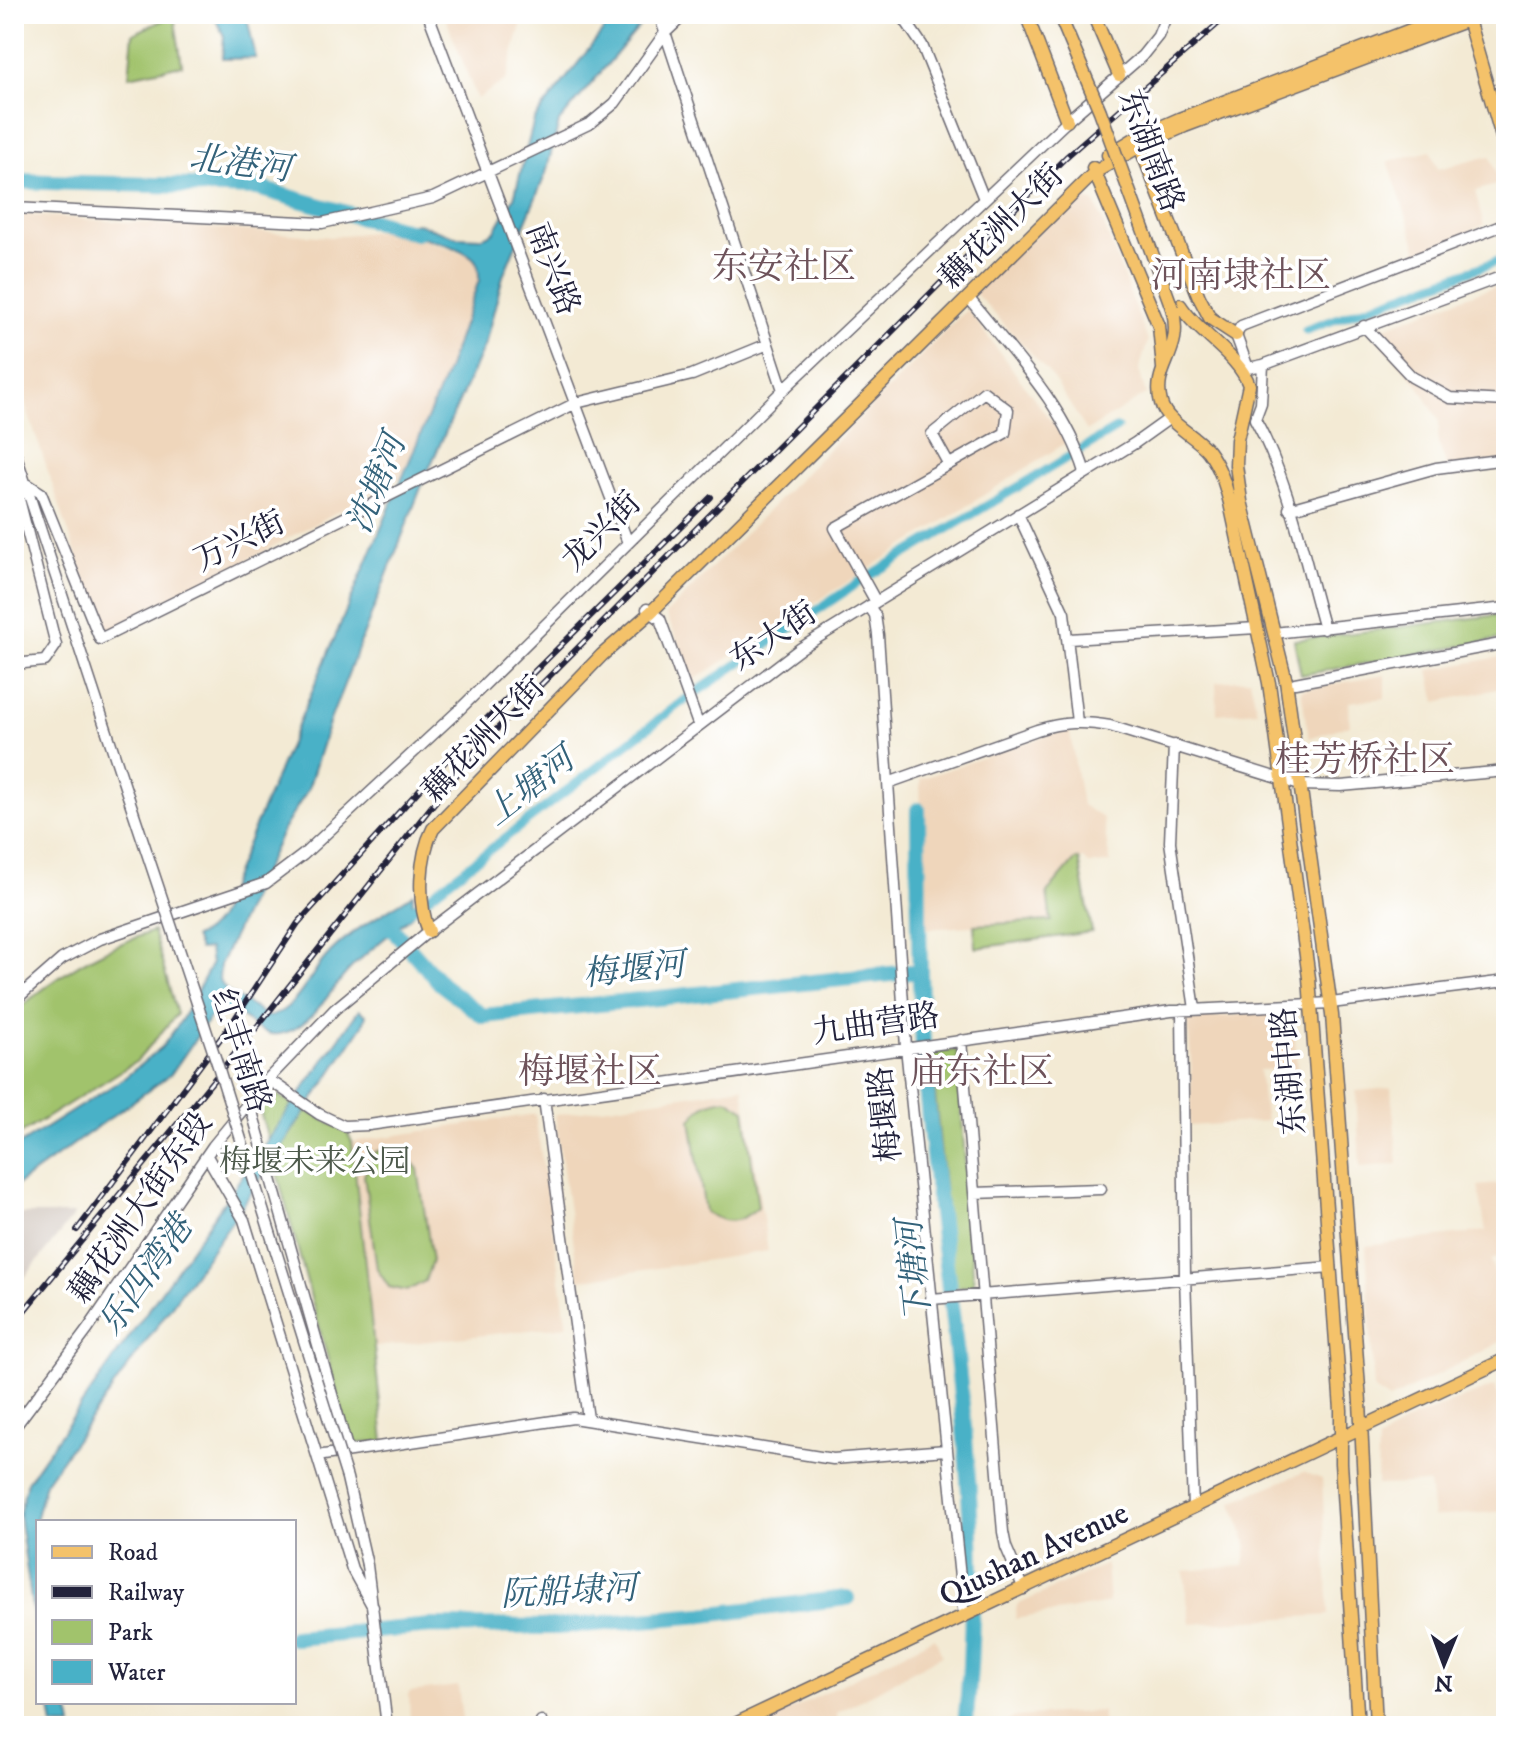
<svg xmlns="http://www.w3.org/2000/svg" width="1520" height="1740" viewBox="0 0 1520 1740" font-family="'IM FELL DW Pica','Noto Serif SC',serif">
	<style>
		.built { fill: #efd6bb }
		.industrial { fill: #cdc2b9 }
		.green { fill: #a1c36c; stroke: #627254; stroke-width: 2 }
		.water { fill: #48b1c7; stroke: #356a81; stroke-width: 2 }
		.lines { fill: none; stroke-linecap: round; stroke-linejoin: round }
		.canal { stroke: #48b1c7; stroke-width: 9 }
		.river { stroke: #48b1c7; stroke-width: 16 }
		.minor-casing { stroke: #6b6871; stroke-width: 13 }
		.major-casing { stroke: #6b6871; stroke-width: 15 }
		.minor { stroke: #fff; stroke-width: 10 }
		.major { stroke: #f4c26a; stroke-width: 12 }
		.rail-casing { stroke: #22223b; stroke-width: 6 }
		.rail { stroke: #fff; stroke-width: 3; stroke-dasharray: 9; stroke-linecap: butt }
		.minor-bridge-casing { stroke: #6b6871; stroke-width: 13; stroke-linecap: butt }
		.major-bridge-casing { stroke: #6b6871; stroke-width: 15; stroke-linecap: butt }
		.minor-bridge { stroke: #fff; stroke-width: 10 }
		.major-bridge { stroke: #f4c26a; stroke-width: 12 }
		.labels { text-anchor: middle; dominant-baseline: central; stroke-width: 7; stroke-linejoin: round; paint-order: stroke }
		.street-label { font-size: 32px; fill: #22223b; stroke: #fff }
		.park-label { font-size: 32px; fill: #4e5a4c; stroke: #fff }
		.water-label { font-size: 34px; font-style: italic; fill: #33627a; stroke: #fff }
		.quarter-label { font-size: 36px; fill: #6e535b; stroke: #fff }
	</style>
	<rect width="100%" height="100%" fill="#fff"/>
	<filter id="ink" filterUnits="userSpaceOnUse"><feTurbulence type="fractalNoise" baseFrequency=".0125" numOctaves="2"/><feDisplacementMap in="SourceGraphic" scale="16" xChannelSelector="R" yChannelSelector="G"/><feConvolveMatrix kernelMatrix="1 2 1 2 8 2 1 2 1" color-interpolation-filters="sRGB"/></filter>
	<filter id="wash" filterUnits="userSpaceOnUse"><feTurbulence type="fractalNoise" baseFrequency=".006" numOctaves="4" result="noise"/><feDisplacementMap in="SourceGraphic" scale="32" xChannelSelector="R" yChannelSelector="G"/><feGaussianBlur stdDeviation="1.8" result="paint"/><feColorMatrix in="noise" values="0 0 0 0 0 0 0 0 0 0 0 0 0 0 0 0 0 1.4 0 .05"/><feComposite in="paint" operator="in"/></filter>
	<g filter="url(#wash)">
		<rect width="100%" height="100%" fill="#f3ead4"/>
		<path class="built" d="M444,14h80l-18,66 -29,19z
			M1431,151l7,18 52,-13 10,28 -25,7 9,34 -65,29 -31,-93z
			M1079,196l17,8 52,137 -9,29 7,24 -59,37 -36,-56 -77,-83z
			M14,214l318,23 61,-8 80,28 5,8 1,15 -35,99 -44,99 -281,151 -12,1 -8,-8 -85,-251z
			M1506,282v178l-59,7 -9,-25 1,-21 -21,-37 -47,-52z
			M967,309l100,133 -373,238 -28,-66z
			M1506,656v31l-70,15 -7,-32z
			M1385,675v23l-36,4 1,23 -41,13 -8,-48z
			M1250,679l7,32 -40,3 -1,-32z
			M1069,728l13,77 21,13 7,45 -22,1 -5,-5 -8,1 -28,33 5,28 -129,8 -3,-150z
			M1293,1010l4,59 -38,1 7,51 -77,5 3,-51 -4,-55z
			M743,1087l25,164 -189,29 -24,-165z
			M1391,1088l7,76 -38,3 -4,-76z
			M535,1114l32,212 -192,21 -23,-205z
			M1506,1183v72l-15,5 15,51v28l-117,61 -15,-10 -8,-144 120,-15 -8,-45z
			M1495,1386l11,32v93l-73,6 -4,-34 -52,2 1,-44 34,-23z
			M1304,1472l18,7 7,136 -139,9 -6,-53 60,-5 3,-22 -15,-42z
			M1106,1564l3,39 -94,16 2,-14z
			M935,1637l7,18 -105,58 1,13h-79z
			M458,1686l5,40h-53l-1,-34z
			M1102,1711l2,15h-106l17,-9z"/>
		<path class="industrial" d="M21,1214h54l-61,77v-72z"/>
		<path class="green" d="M174,15l8,50 -53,11 4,-42z
			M1506,614v24l-205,37 -7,-35z
			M1079,859l13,73 -116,16 -2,-23 77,-4 -4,-28 28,-33z
			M153,931l24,83 -40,47 -123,77v-126c52,-42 76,-58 139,-81z
			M957,1050l17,236 -20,1 -23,-234z
			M267,1090l80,42 5,10 32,299 -33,3 -92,-337z
			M727,1099l18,11 13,97c-19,17 -31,18 -53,5l-14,-92c10,-15 18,-19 36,-21z
			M391,1148l14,6 13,15 14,92 -7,20 -18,10 -18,-4 -12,-18 -13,-94 11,-23z"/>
		<path class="water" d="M213,14h29l6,8 8,36 -34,1 2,-23z
			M616,14h34l-91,108 -13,51 -43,103 -18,68 -61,136 -95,243 -21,66 -25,41 -63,135 -1,15 8,11 42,26c29,-9 38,-38 56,-59 22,-26 60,-45 88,-64l-1,21c-20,18 -42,34 -61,53 -21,21 -40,62 -72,66 -27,4 -40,-34 -65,-22l-43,62 -157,113v-39l109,-69 39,-32 20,-28 29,-54 -2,-16 -10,1 -5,-13c26,-9 30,-30 37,-54l213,-504 35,-99c0,-9 0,-17 -7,-23 -16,-13 -58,-21 -79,-28l24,-6 40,14 24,1 13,-6 20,-34 20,-78z
			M359,1010l7,5 -3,10 -128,192 -190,266 -8,30 1,135 -19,-133 8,-33z
			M355,1626l1,11 -62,6v-10z
			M49,1702h19l4,24h-19z"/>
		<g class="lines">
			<path class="canal" d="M1306,330l200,-72
				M405,915l274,-211 180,-122 258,-154"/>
			<path class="river" d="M14,181l244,7 158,45
				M918,810c1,102 0,206 11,308 21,201 59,405 36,608
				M390,926l51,58 42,32 437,-45
				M294,1638l138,-12 124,1 147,-12 144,-17"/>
		</g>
	</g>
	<g filter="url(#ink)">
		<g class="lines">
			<defs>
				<path id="minor" d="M428,14l200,529
					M659,14l124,376
					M901,14l21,31 62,154
					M14,208l308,15 111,-25 158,-75 24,-20 50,-70 20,-19
					M1506,224l-265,102 -5,9 12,33 15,-3 243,-90
					M968,297c44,56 96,107 117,175
					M1364,326l48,51 38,21 56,3
					M1263,365l-2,38 -6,16c35,63 49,141 69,210
					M14,449l114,347
					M1289,509l147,-41 70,-9
					M1018,514l46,99 13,109
					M876,602l-41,-74 170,-95 3,-23 -24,-18 -52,42 16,29
					M869,606l6,9 3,20 28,412 58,570
					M647,609l13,10 38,105
					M1274,633l232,-25
					M1069,639l188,-11
					M14,664l31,-3 11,-16 -37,-146 5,-17 17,11 59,146 476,-236 116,-28 76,-31
					M1295,683l211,-40
					M1174,745l-4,97 25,167
					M888,783l149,-53c26,-8 46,-9 73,-4l190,59 41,1 165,-15
					M14,1001l48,-42 38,-20 166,-56 37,-28 154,-143 326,-322 284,-269 75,-65 16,-20 9,-22
					M1182,1010l3,267 8,231
					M961,1040l42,492 3,15 18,42
					M268,1079l51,35 25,12 25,-1 802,-114 160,-8 175,-22
					M544,1099l44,320
					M249,1101l99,350
					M207,1156l37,64 108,349 21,38
					M974,1193l127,-4
					M931,1299l400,-32
					M14,1428l74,-99 125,-183 55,-67 67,-70 94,-78 372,-283 334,-205 35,-25
					M317,1456l256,-38 260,41 113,-9
					M367,1565l20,161
					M541,1721l1,5"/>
				<path id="major" d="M1026,14l41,107
					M1093,14l26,61
					M1467,16l39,135
					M1137,139l62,158 11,21 26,17
					M1108,155l28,-17 43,-19 273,-105
					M1093,168l66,158 4,42
					M1180,305c19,30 58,49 69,80l-12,55 -1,25 5,36 45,180 46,334 28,387 16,324
					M1172,308c13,45 -21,58 -11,95 6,21 34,32 47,48 12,16 17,33 22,52l39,180 40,295 32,432v53l17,263
					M429,931c-12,-28 -10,-75 4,-102l169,-174 49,-43 444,-440 45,-26 45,-20 299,-112
					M731,1726l775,-367"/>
			</defs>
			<use href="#minor" class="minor-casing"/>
			<use href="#major" class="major-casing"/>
			<use href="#minor" class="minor"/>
			<use href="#major" class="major"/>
			<defs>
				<path id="rail" d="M77,1230l155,-207 66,-100 164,-180 249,-246
					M14,1323l238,-290 225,-284 589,-592 163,-143"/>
			</defs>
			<use href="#rail" class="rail-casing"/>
			<use href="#rail" class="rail"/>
			<defs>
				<path id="minor-bridge" d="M128,796l90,270 129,412 20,87"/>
				<path id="major-bridge" d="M1059,14l41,97 72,197"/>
			</defs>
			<use href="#minor-bridge" class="minor-bridge-casing"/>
			<use href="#major-bridge" class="major-bridge-casing"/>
			<use href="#minor-bridge" class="minor-bridge"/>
			<use href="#major-bridge" class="major-bridge"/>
		</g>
	</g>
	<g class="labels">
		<g class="street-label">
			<text transform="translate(1150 151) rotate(69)">东湖南路</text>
			<text transform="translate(1002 227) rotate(-45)">藕花洲大街</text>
			<text transform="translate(552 269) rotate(69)">南兴路</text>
			<text transform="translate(602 532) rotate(-45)">龙兴街</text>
			<text transform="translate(240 542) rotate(-26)">万兴街</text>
			<text transform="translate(774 637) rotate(-34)">东大街</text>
			<text transform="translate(484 740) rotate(-46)">藕花洲大街</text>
			<text transform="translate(876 1025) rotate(-8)">九曲营路</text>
			<text transform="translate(240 1051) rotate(72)">红丰南路</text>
			<text transform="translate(1290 1071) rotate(-95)">东湖中路</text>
			<text transform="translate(886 1114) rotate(-96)">梅堰路</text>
			<text transform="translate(141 1208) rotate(-55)">藕花洲大街东段</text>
			<text transform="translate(1034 1555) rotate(-25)">Qiushan Avenue</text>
		</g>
		<g class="park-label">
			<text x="315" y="1163">梅堰未来公园</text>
		</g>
		<g class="water-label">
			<text transform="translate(240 164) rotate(7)">北港河</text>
			<text transform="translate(377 484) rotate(-68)">沈塘河</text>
			<text transform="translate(530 787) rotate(-38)">上塘河</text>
			<text transform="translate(634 970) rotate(-6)">梅堰河</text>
			<text transform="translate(915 1271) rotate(-96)">下塘河</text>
			<text transform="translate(146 1276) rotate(-55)">乐四湾港</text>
			<text transform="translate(569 1592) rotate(-3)">阮船埭河</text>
		</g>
		<g class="quarter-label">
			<text x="784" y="267">东安社区</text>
			<text x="1241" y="276">河南埭社区</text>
			<text x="1365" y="760">桂芳桥社区</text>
			<text x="590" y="1072">梅堰社区</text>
			<text x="982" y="1072">庙东社区</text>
		</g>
	</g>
	<rect width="1520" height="1740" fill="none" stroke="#fff" stroke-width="48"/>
	<rect x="36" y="1520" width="260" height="184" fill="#ffffff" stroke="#a7a7b1" stroke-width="2"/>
	<rect x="52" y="1546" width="40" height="12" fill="#f4c26a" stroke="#a7a7b1" stroke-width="2"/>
	<text x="108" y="1560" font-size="24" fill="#22223b">Road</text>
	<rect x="52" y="1586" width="40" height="12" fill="#22223b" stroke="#a7a7b1" stroke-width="2"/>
	<text x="108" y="1600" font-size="24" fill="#22223b">Railway</text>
	<rect x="52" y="1620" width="40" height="24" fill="#a1c36c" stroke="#a7a7b1" stroke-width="2"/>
	<text x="108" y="1640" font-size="24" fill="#22223b">Park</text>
	<rect x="52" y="1660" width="40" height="24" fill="#48b1c7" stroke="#a7a7b1" stroke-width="2"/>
	<text x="108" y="1680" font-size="24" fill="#22223b">Water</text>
	<g transform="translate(1444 1664) rotate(181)" stroke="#ffffff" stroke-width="6" paint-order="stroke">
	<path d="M0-6L14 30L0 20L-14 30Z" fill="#22223b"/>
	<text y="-12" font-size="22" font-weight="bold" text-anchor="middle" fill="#22223b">N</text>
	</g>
</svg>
